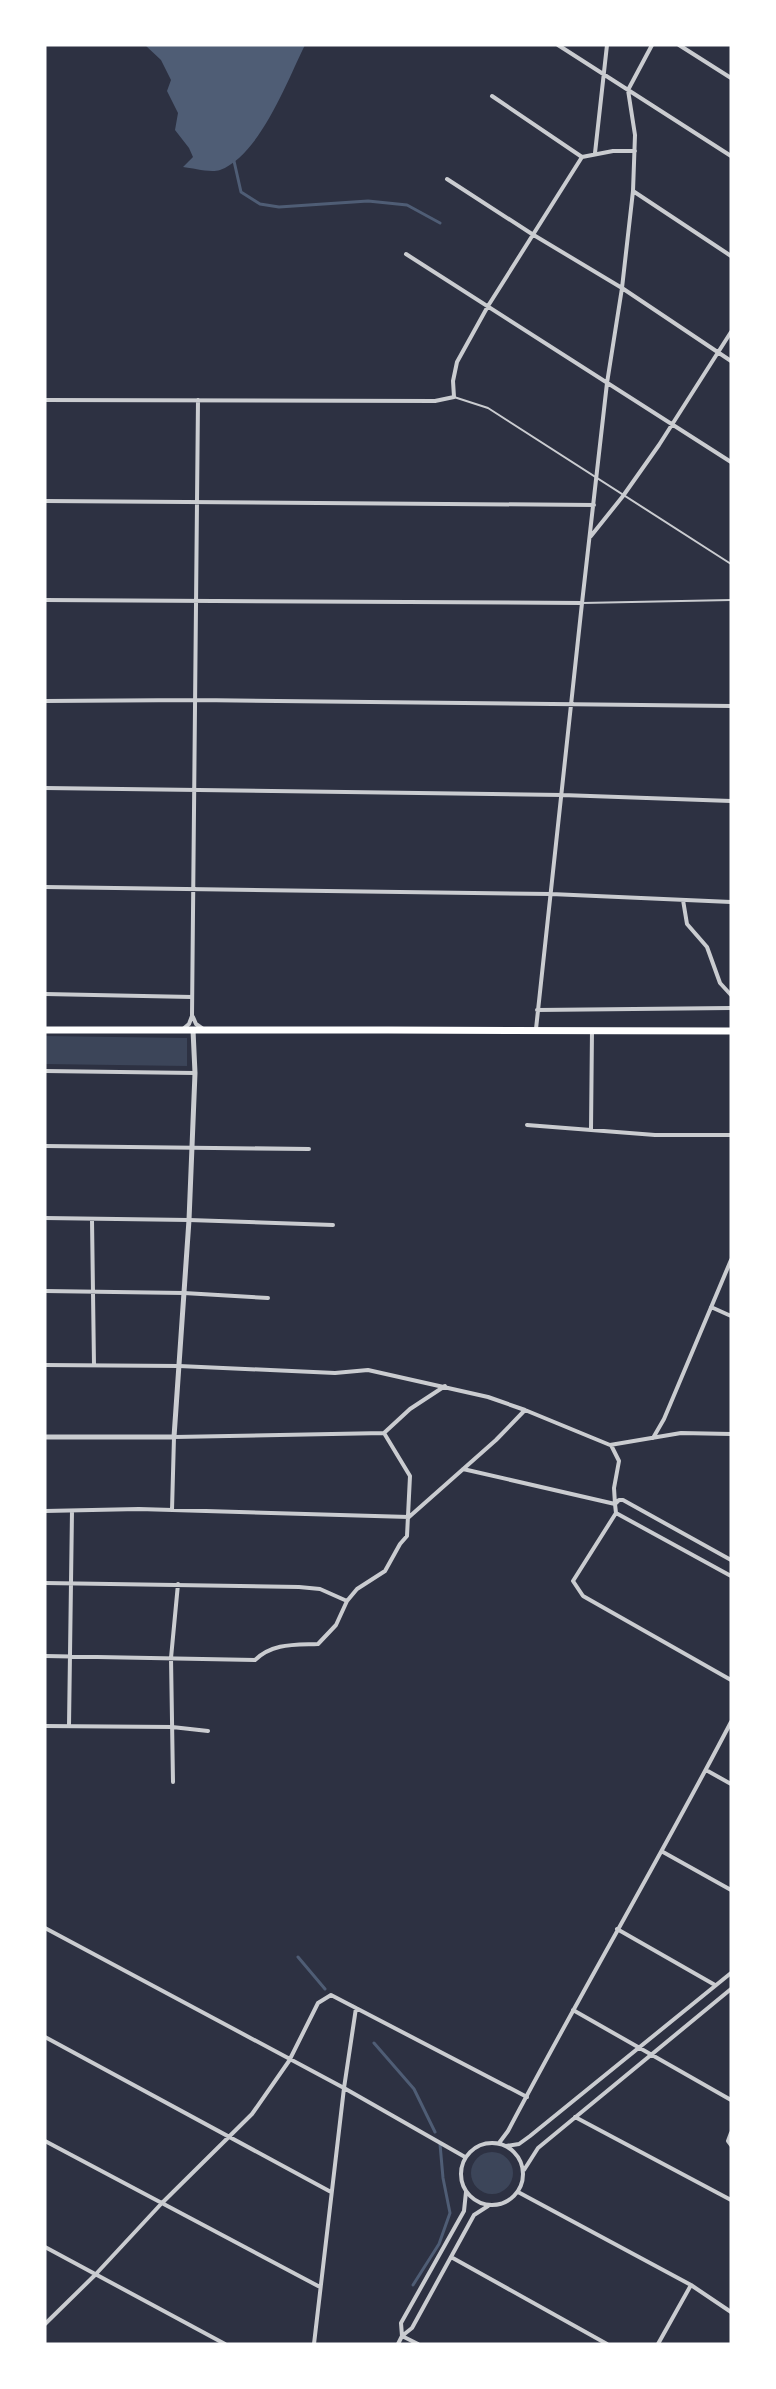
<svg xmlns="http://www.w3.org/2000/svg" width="776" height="2389" viewBox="0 0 776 2389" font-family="'Exo 2',sans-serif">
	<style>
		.green { fill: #3c4559 }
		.water { fill: #4f5d75 }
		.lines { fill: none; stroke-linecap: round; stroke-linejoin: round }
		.stream { stroke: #4f5d75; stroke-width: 3 }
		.service { stroke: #caccd0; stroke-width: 2 }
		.minor { stroke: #caccd0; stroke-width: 4 }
		.tertiary { stroke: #caccd0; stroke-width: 5 }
		.primary { stroke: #fff; stroke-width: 7 }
	</style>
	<rect width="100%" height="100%" fill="#2d3142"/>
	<path class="green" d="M45,1036l142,2v28l-142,-2z
		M471 2173a21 21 0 1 1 42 0a21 21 0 1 1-42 0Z"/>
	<path class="water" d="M145,45h160c-18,36 -45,110 -85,125 -10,3 -27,-2 -37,-3l10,-10 -4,-9 -14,-18 3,-17 -11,-22 4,-11 -10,-20z"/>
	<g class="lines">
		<path class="stream" d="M234,161l7,31 19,12 19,3 89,-6 39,4 33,18
			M298,1957l27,32
			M374,2043l40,46 21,43
			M413,2285l26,-41 11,-31 -7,-35 -3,-34"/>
		<path class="service" d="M454,397l34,11 243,156
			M582,603l149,-3"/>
		<path class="minor" d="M558,45l173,111
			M679,45l52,33
			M492,96l90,61 31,-6h22
			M595,153l12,-108
			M447,179l85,55 90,54 109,73
			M633,191l98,65
			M406,254l325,208
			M45,400l390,1 19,-4 -1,-16 4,-19 31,-56 94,-149
			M45,501l549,4
			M591,536l32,-40 36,-51 72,-113
			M45,600l537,3
			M45,701l151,-1 535,6
			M45,788l517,7 169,6
			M45,887l506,7 180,8
			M683,900l4,24 20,23 13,36 11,12
			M45,994l147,3
			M537,1010l194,-2
			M193,1017l3,7 7,5
			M183,1029l6,-5 3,-8 6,-616
			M536,1029l46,-426 25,-220 15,-95 11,-97 2,-56 -7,-45 24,-45
			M45,1071l150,2
			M527,1125l128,10h76
			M591,1129l1,-99
			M45,1146l264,3
			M45,1218l144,2 144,5
			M92,1220l2,145
			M45,1291l139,2 84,5
			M711,1307l20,9
			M45,1365l134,1 156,7 33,-3 120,27 37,13 85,35 71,-12 50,1
			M384,1433l26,-24 35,-23
			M653,1438l11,-19 67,-159
			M463,1469l152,35 -1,-16 5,-27 -8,-16
			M172,1510l2,-73 210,-4
			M45,1511l94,-2 270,8 87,-77 29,-30
			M616,1513l-43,68 10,15 148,84
			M616,1513l-1,-9 4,-4h4l108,60
			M616,1513l115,63
			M45,1583l254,4 21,2 27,12
			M45,1656l210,4c18,-17 39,-15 63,-16l18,-19 11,-24 10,-12 28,-18 15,-27 7,-8 3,-60 -26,-43
			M45,1726l127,1 36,4
			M69,1726l3,-215
			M706,1770l25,14
			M173,1782l-2,-124 7,-74
			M663,1852l68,38
			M45,1928l299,160 121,69
			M617,1929l98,56
			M573,2010l158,90
			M45,2037l286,155
			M575,2117l156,83
			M731,2133l-3,8 3,4
			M45,2141l275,146
			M461 2174a31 31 0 1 1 62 0a31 31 0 1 1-62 0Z
			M499,2143l9,-12c72,-137 151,-271 223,-409
			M506,2146l13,-2 11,-8 201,-163
			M524,2170l14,-22 193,-159
			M518,2192l173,93 40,27
			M45,2247l180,97
			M451,2257l156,87
			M45,2324l50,-49 66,-71 91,-90 37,-53 29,-58 13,-8 196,102
			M402,2336l10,-8 62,-113 14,-9
			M402,2336l16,8
			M314,2344l30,-256 12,-80
			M398,2344l4,-8 -1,-13 63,-112 2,-19
			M658,2344l33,-59"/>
		<path class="tertiary" d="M45,1437h129l15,-217 6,-147 -2,-43"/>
		<path class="primary" d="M45,1030c229,1 457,-1 686,1"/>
	</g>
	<rect width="776" height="2389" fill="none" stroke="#ffffff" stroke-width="93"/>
</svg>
